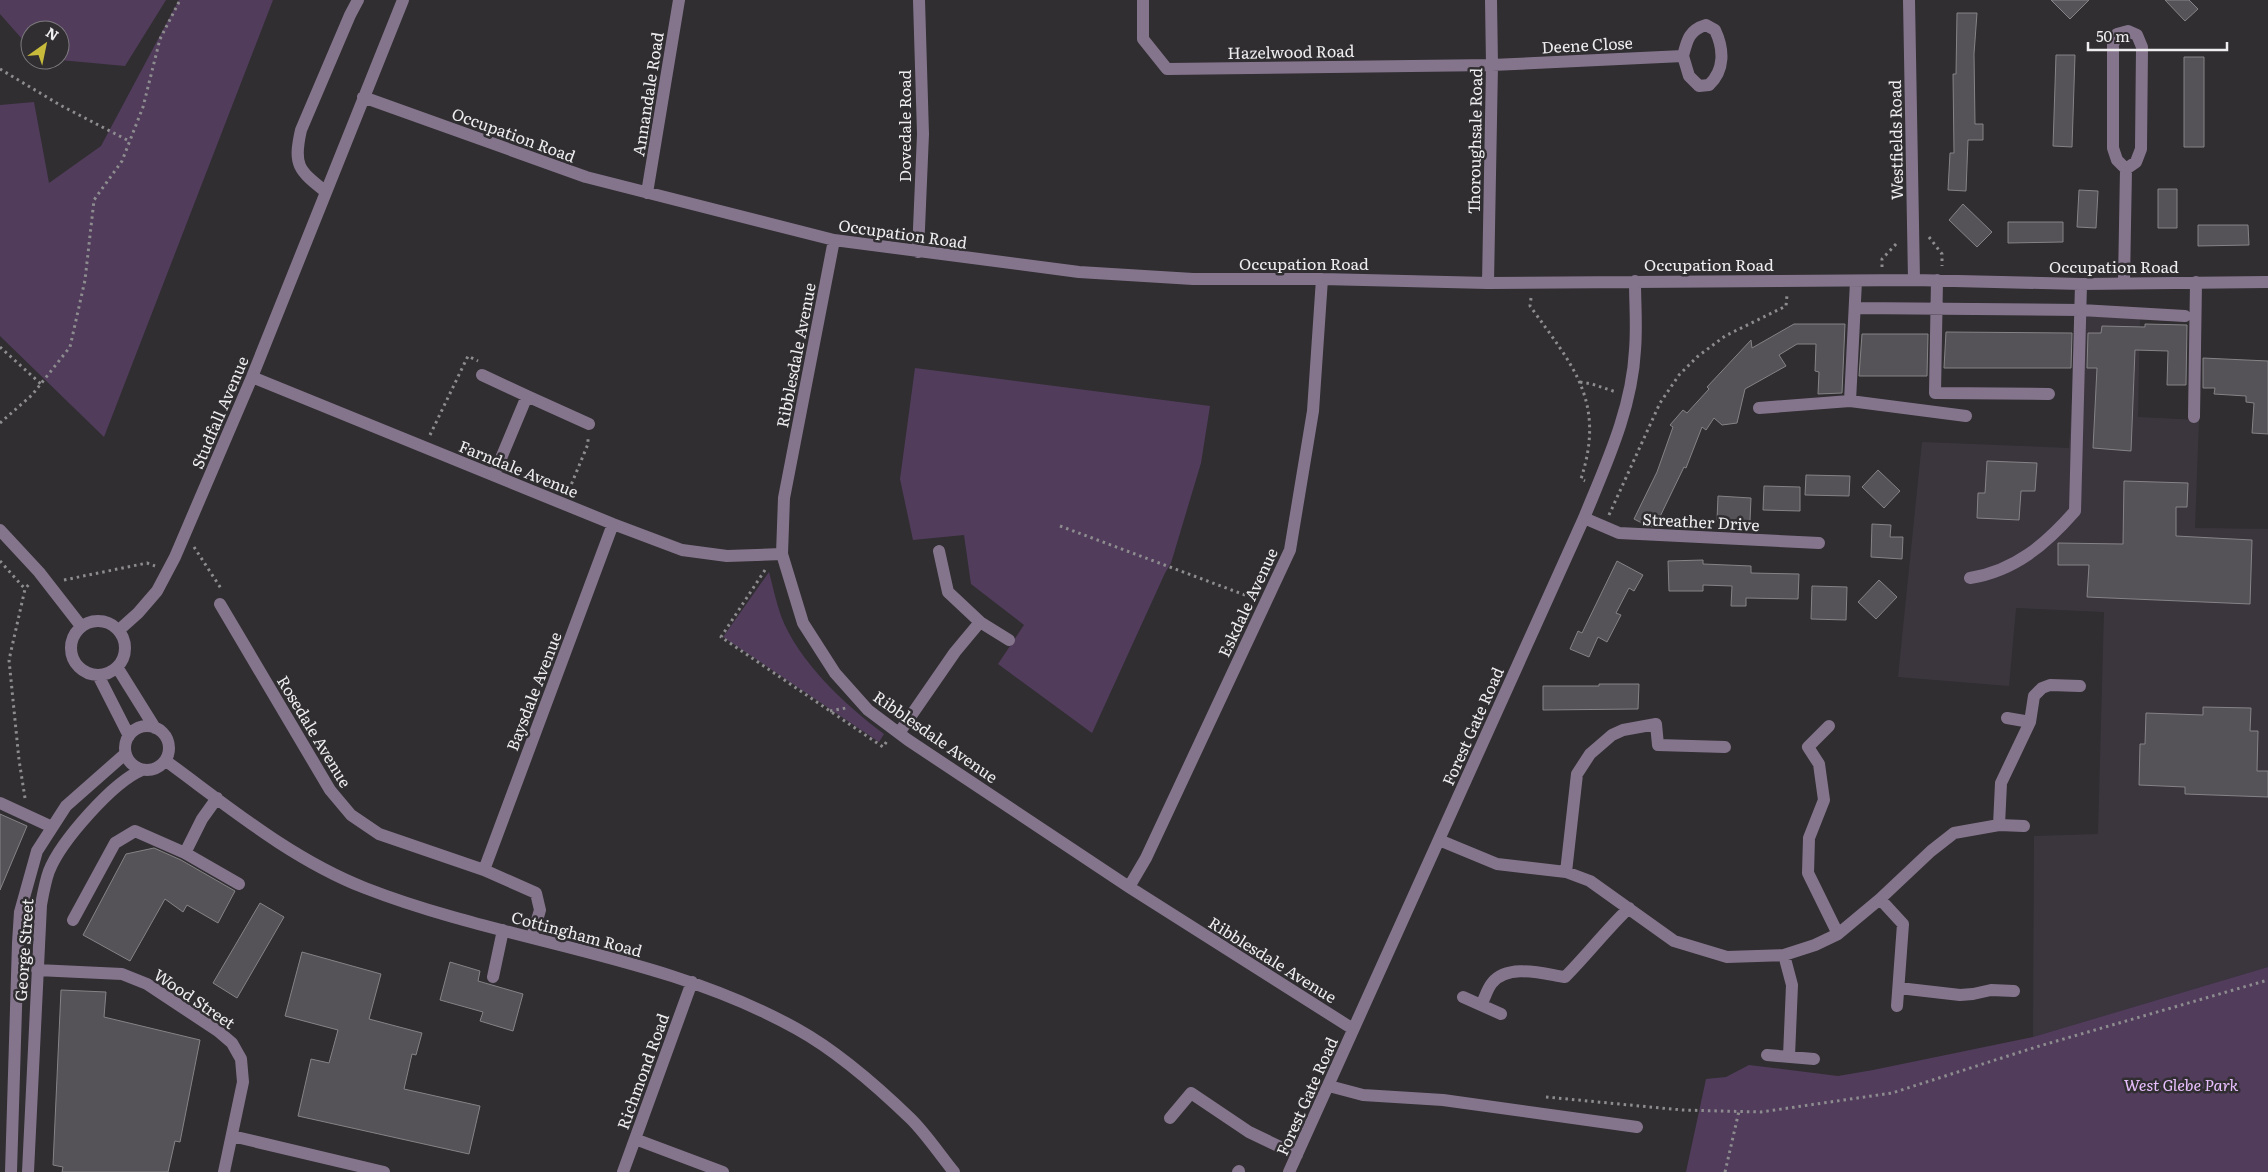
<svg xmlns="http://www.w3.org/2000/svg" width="2268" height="1172" viewBox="0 0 2268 1172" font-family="Literata,serif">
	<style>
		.built { fill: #3b363e }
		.green { fill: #513c5c }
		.building { fill: #555357; stroke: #868387 }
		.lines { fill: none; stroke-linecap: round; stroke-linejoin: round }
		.path { stroke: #8d8c8e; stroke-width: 3; stroke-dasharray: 2.5 4; stroke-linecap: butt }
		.minor { stroke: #84758d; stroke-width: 12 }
		.labels { text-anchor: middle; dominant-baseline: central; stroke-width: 5; stroke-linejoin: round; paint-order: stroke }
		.street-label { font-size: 16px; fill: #eeedef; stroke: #302e31 }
		.park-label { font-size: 16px; font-style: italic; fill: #e9c0ff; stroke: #302e31 }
	</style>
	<rect width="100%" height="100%" fill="#302e31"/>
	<path class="built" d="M2077,315l63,2 -2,100 61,3 -4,108 73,1v438l-235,70 1,-201 64,-2 6,-222 -88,-4 -7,78 -111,-9 24,-235 147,6z"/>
	<path class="green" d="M0,0h166l-41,66 -65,-6v-30h-30v18l-30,-34z
		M179,0h94l-169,437 -104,-101v-231l34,-3 15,81 52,-37z
		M915,368l295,38 -9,57 -30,100 -6,10 -73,160 -94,-69 26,-39 -53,-41 -7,-49 -51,5 -13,-61z
		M769,572c4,15 7,30 12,44 17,45 65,90 103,118l-5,8 -156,-105z
		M2268,967v205h-582l20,-93 20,-2 23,-12 89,11 35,-6 160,-33z"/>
	<path class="building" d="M2051,0h38l-19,19z
		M2165,0h24l9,9 -13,12z
		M1957,13h20l-3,41 1,70h8v16h-15l-2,51 -18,-1 2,-37h4l-1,-79h3z
		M2056,55h19l-3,92 -19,-1z
		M2184,57h20v90h-20z
		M2158,189h19v39h-19z
		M2079,190l19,1 -2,37 -19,-1z
		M1963,204l29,28 -15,15 -28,-27z
		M2008,222h55v20l-55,1z
		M2198,225h50l1,20 -51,1z
		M1794,324h51l-3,69 -24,1 1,-22 -4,-1 1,-27h-19l-18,11 7,11 -41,23 -8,34 -15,2 -8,-7 -8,12 -4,-3 -16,41 -2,-1 -29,60 -7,-1 -14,-7 23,-47 16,-45 -3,-2 13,-15 4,3 22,-24 -2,-2 44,-47 1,8z
		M2145,324l42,1 -1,60h-19l1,-34 -33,-1 -4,101 -38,-3 4,-80h-10l1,-35h13l1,-7 43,1z
		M1946,332l126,1 -1,35h-127z
		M1862,334h66l-1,42h-68z
		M2203,358l65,3v73l-16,-1 2,-30 -8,-1v-6l-32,-2 1,-6h-12z
		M1987,461l50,2 -2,28h-14l-2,29 -42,-2 1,-25h7z
		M1878,470l22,21 -16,17 -22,-21z
		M1806,475l44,1 -1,20 -44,-1z
		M2124,481l64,2 -1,24h-11v29l76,4 -2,64 -163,-7 2,-32h-31v-22l65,1z
		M1764,486l36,1v24l-37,-1z
		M1718,496l33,2 -1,23 -33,-1z
		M1872,524l19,1 -1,12h13l-1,22 -31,-2z
		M1703,560v4l48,2v7l48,1 -1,25 -52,-1v8h-15l1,-20 -29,-1v6h-34l-1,-30z
		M1617,561l26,14 -9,16 -5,-3 -13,25 5,2 -14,27 -9,-5 -9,20 -19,-8 8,-18 4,2z
		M1879,580l18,17 -21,22 -18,-17z
		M1812,586l35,1 -1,33 -35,-1z
		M1599,684h40l-1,25 -95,1v-24h56z
		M2203,707l48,1 -1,23h8l-1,40h11v26l-83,-3v-7l-46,-2 1,-41h5l1,-31 57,2z
		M0,814l27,12 -27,64z
		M154,848l27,12 54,31 -17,32 -31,-18 -4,7 -18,-13 -35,62 -47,-26 43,-81z
		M260,903l24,14 -47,81 -24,-15z
		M302,952l79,22 -12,45 53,14 -6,22 -4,-1 -8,35 76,17 -11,48 -171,-38 13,-57 18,4 9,-33 -53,-14z
		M450,962l30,9 -2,10 45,13 -10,37 -33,-10 3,-9 -43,-12z
		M61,990l45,2 -2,25 96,23 -20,102 -5,-1 -7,31h-106l1,-5 -10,-2z"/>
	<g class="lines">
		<path class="path" d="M0,69l60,36 69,36
			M1929,237l13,17v12
			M1882,267v-8l16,-17
			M1531,298l-1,8c43,60 76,95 51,173l4,2
			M0,347l41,37
			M1580,382l12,2 24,8
			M0,423l32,-28 38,-48 15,-67 9,-80 28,-39 21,-54 17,-68 20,-39
			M430,435l38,-79 10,5
			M569,490l19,-46v-7
			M1609,515l51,-112 19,-28 18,-18 28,-21 61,-30 1,-11
			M1060,526l193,72
			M194,547l28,43
			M0,561l25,28
			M765,570l-44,67 162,110 4,-6
			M64,580l83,-17 8,3
			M830,711l16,-3
			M25,798l-6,-38 -10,-100 16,-71 5,-6
			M1546,1097l136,13 79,2 131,-19 144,-46 232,-67
			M1725,1172l14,-61"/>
		<path class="minor" d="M1143,0v39l24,30 325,-4 191,-9c4,-16 6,-26 23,-31l9,5c9,19 10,40 -6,55l-10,1 -10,-10 -6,-20
			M1909,0l5,280
			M363,97l223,80 248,63 245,32 114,7h129l166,4 426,-3 167,4 187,-2
			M326,192c-28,-22 -33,-27 -25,-62l49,-115 8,-15
			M647,193l32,-193
			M834,240l-50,258 -2,56 21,69 32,50 33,37 40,30 221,147 224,142
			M918,252l5,-118 -4,-134
			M1937,280l-2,113 114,1
			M1856,281l-6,120 116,15
			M2124,282l2,-113 10,-7 5,-13 1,-102 -5,-12 -9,-4 -11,3 -4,11v103l4,12 9,9
			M1488,283l4,-218 -1,-65
			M1855,308l226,2 104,6
			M482,375l45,21
			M252,377l361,147 69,26 45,6 55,-2
			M1759,408l91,-7
			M2194,417l2,-135
			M494,475l33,-79 62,28
			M1584,518l35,15 200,10
			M0,530l39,42 42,54
			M939,551l9,41 32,30 29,18
			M1970,578c45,-7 76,-34 105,-67l6,-227
			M220,604l110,186 21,25 28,19 105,36 52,23 4,17 -8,27
			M71 648a27 27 0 1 1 54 0a27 27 0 1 1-54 0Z
			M119,630l19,-17 19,-22 18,-34 77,-180 151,-377
			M117,667l38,61
			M98,675l31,61
			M2007,718l23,4
			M125 748a22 22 0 1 1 44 0a22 22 0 1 1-44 0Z
			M1829,726l-21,21 11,17 5,36 -15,38 -1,35 30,61
			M899,733l56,-81 25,-30
			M166,761c63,46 125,98 199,127 141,55 298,66 432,141 38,21 83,60 114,90 16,16 29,36 43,53
			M0,803l52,24
			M1999,825l2,-42 29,-61 4,-26 8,-8 8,-3 30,1
			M1439,840l58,24 69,8 24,9 84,60 53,16 57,-2 31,-10 23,-11 42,-35 51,-48 23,-18 45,-8 25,1
			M185,853l17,-34 15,-21
			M484,870l129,-346
			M1566,872l11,-98 13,-20 22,-19 11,-5 33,-6 2,21 67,2
			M1129,887l17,-29 144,-308 23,-139 9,-132
			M1880,899l23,25 -6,82
			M73,920l42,-77 20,-12 50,22 54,31
			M1784,955l8,30 -3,71
			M37,970l85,4 25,10 71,47 14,12 9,16 2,23 -19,90
			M493,977l10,-47
			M1899,988l61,7 13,-1 18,-4 23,1
			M1463,997l38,17
			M1481,1005c4,-7 6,-16 11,-22 16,-20 52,-9 73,-6 22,-22 41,-47 64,-69
			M1767,1055l47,4
			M1329,1086l34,9 80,5 194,27
			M1170,1118l21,-25 58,39 48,23
			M232,1136l152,36
			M635,1139l88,33
			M11,1172l7,-229 2,-31 17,-61 29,-45 59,-52
			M28,1172l13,-267c2,-11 4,-23 8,-34 12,-30 64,-89 93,-101
			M623,1172l69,-190
			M1238,1172l1,-1
			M1289,1172l295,-654c22,-54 48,-109 51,-168 2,-23 0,-46 0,-69"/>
	</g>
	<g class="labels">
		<g class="street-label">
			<text transform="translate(1587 44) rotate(-3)">Deene Close</text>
			<text transform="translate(1291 51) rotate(-1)">Hazelwood Road</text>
			<text transform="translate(647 94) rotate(-81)">Annandale Road</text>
			<text transform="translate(904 126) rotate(-90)">Dovedale Road</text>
			<text transform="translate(514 134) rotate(20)">Occupation Road</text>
			<text transform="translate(1895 140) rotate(-91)">Westfields Road</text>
			<text transform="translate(1474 141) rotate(-89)">Thoroughsale Road</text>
			<text transform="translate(903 233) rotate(8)">Occupation Road</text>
			<text x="1304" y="263">Occupation Road</text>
			<text x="1709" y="264">Occupation Road</text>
			<text x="2114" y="266">Occupation Road</text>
			<text transform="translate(795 355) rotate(-79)">Ribblesdale Avenue</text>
			<text transform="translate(219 412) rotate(-67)">Studfall Avenue</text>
			<text transform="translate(519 468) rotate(22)">Farndale Avenue</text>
			<text transform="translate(1701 521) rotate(3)">Streather Drive</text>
			<text transform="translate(1247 602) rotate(-65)">Eskdale Avenue</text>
			<text transform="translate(533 691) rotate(-69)">Baysdale Avenue</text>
			<text transform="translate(1472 726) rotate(-66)">Forest Gate Road</text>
			<text transform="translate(315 731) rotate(59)">Rosedale Avenue</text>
			<text transform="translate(936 736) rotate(35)">Ribblesdale Avenue</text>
			<text transform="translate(577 933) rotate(15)">Cottingham Road</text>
			<text transform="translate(23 950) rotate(-86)">George Street</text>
			<text transform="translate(1273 959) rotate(32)">Ribblesdale Avenue</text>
			<text transform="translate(195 998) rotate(34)">Wood Street</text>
			<text transform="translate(642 1071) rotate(-70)">Richmond Road</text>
			<text transform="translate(1306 1096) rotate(-66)">Forest Gate Road</text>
		</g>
		<g class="park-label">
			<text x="2181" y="1084">West Glebe Park</text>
		</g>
	</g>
	<g transform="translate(45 45) rotate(33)"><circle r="24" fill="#302e31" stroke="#7c7a7d"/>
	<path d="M0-4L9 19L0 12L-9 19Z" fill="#c8bb3b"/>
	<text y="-8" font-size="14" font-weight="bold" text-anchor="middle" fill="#eeedef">N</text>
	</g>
	<path d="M2088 42v8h139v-8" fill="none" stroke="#eeedef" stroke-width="2.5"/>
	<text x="2096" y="42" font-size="15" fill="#eeedef" stroke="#302e31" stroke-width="4" paint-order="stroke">50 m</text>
</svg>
